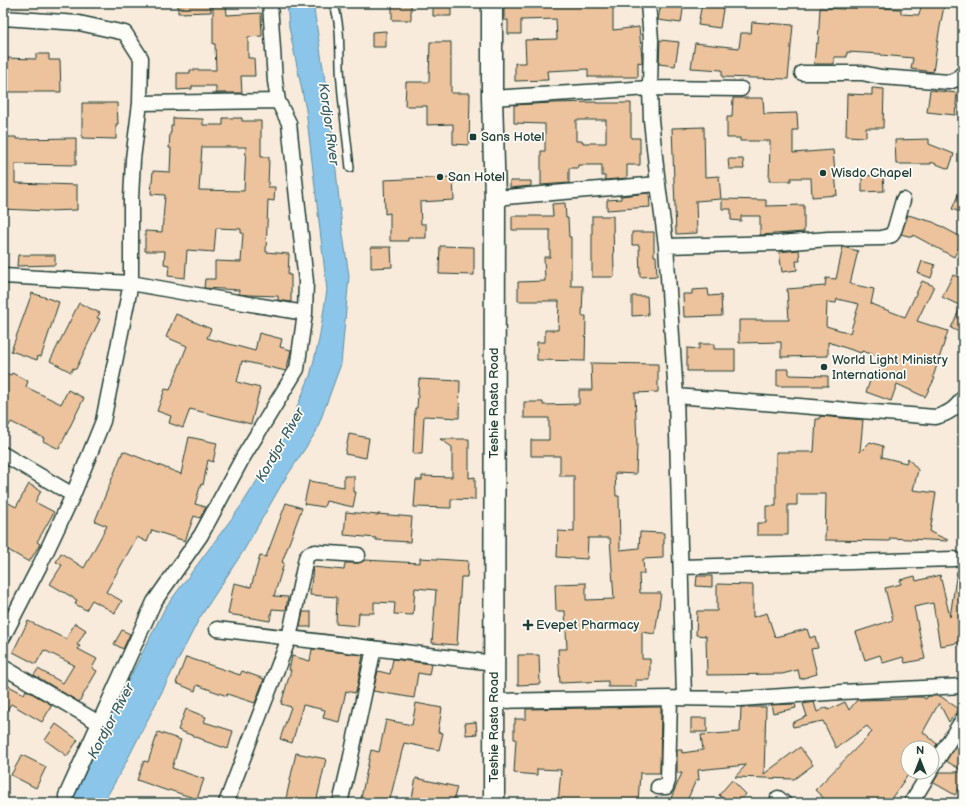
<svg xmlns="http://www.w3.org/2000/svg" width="966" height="806" viewBox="0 0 966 806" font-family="'Balsamiq Sans',sans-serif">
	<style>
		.water { fill: #8bc6ea; stroke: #608fa1 }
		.building { fill: #ecc39c; stroke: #1f3d34; fill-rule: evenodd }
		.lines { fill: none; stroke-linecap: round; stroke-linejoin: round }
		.lane-casing { stroke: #1f3d34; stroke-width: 10 }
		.street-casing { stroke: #1f3d34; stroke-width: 17 }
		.secondary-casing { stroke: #1f3d34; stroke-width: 23 }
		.lane { stroke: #fdfcf7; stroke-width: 7 }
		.street { stroke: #fdfcf7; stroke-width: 14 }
		.secondary { stroke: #fdfcf7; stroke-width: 20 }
		.poi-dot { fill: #1f3d34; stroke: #fdfcf7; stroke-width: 1.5 }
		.labels { text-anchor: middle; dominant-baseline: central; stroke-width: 3.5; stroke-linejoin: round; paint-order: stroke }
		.poi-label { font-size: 13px; fill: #1f3d34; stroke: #fdfcf7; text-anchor: start }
		.street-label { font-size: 13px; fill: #1f3d34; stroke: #fdfcf7 }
		.water-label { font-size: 14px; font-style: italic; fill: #3a5f62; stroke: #fdfcf7 }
	</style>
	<rect width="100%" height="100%" fill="#f8ebdc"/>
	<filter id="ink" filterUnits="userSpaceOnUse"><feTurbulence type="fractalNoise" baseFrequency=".025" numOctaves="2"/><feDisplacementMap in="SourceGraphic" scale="8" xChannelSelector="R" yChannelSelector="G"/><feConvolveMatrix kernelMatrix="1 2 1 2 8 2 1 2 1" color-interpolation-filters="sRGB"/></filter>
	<g filter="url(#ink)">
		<path class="water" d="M287,3h26l17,110 12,115 7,48 -8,88 -25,68 -33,50 -39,68 -45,69 -77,151 -19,33h-34l31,-61 20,-45 45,-89 76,-102 43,-68 26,-62 9,-36 8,-50 -21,-180 -17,-83z"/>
		<path class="building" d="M178,3h33v9l-33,1z
			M213,3h13l1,12 34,-2 1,23 -14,1v21h6l1,18h-14l1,17h-26v-7h-24v3l-15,1v-17h13v-3h26l-1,-26h-2z
			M392,3h19v17h-19z
			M433,3h18v13h-18z
			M504,3h109v27l26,-3 3,31v5l-4,-1v15h-50v-8l-41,2 1,9 -33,1v-18h11l-1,-23 32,-1 -1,-20 -35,1v14h-13v-14h-4z
			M661,3h23l-3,20 -23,-3z
			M702,3h22l-4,25 -22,-3z
			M922,3h9l13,3 -5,26 -6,40 -22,-3 2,-11 -32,-3v-1l-34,-2v5h-13v7h-20l2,-21 2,1 2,-36 24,1v-4h16v2l41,2v5l18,1z
			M752,22l41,3 -5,54 -66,-2v-7l-31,-2 4,-25 44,5 2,-15h10z
			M386,31v16h-14v-15z
			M660,40l19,2 -4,24 -16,-2z
			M430,42h21v51h19l-1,52 -16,-1v-20l-26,1v-19h-22l1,-24h23z
			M36,54h13v6h11l1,32h-58v-34l33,1z
			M872,88l12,1 -1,39h-17v9l-20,-1 1,-42 25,1z
			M930,90l27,3 -2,22 -28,-3z
			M733,98h30l1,16 33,-1 1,17h-5v23l40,-3 4,45 -25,2 -1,-19h-20v3h-22l1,-40h-30v-3h-13v-21h5z
			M596,102v1h35v35h9v27h-13v13l-22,2v-4h-3v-11h-24v3h-9v15l-28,2v-34h4v-27l-31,-1v-18l39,-2zM576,120h30v23h-23v-2h-7z
			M82,103h35l1,21h-2v15l-34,-1z
			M173,118l30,1v6h20v-7h19v3h19v36h8l-1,30h7l-1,14 -6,-1 -2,52 23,2 -1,21h3v27l-13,-2v-4l-30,-1 -9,-1v-4l-35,-2 1,-9h10v-18l26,1 2,-29h-2v-4l-25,-1 -2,24 -27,-2 -2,28 -17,-2 1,-11 -5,-1 1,-13h-20v-20l17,1 3,-37 -14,-1 2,-23 17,1 1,-24h-2l1,-15h1v-7h2zM202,147h44l-2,44 -45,-1z
			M704,127l1,50 14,-1 2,23 -25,2 1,32 -21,1 -4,-106z
			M3,137h13v2l60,-1v27l-61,-1v19l62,2v25l-31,1 -43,-2z
			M929,139v5l25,10 -5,15 -18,-7v2h-35l-1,-24z
			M728,159h15l1,10h-15z
			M883,175l1,16 -22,1v-16z
			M453,177l1,23 -34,2 1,22h5v14h-18v3h-18v-28l-5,1 -1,-34z
			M510,181h21v5l-21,2z
			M963,183v30l-11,-4z
			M649,193l1,14 -43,3v-10l14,-1v-3z
			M722,199l44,1v6l38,-1v27l-44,3v-19h-19v5l-10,-1v-11h-9z
			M565,203l1,15h2l1,19h2v49h12l-1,30h4l-1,45 -48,-1v-18h8v-12h13l1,-29h-41v-19l27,-1 -1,-24h6v-27h-38v-14h41l-1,-12z
			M908,215l25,7 30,16v2l-9,17 -41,-22 -1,2 -11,-3z
			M592,216h21l1,61h-22z
			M632,232h22v24h2l1,20 -17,1 -1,-32h-7z
			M440,246l34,1v28l-35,-1z
			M371,247h20l1,20 -21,1z
			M843,247l15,4 -8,33 24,5 -3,15 34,13 17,-36 12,5 -17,35 31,10 -15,46 2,1 -10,19 -28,-13 -6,17 -25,-9 5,-14 5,1 8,-21 -22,-7 -1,2 -33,-11v14l-47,1v-15l-42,1v-23h50l-2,-31 38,-3 1,-8 10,1zM837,299l22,5 -9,29 -24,-7 1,-24 9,1z
			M799,250l1,11h-4l1,9 -15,2 -3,-20z
			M18,255h37v10l-38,1z
			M922,261l13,4 -4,13 -13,-5z
			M953,275l10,4v55l-12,-6 10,-22 -19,-9z
			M708,289l1,7 12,-1 1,21 -38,1 -1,-23h9v-4z
			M32,293l27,9 -18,55 -3,-1 -1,4 -26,-9z
			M632,296h15l1,19 -16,1z
			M79,303l21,10 -3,5 3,1 -24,50 -3,-1 -2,4 -21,-11z
			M176,314l35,15 -4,9 48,13 4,-18 23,6 -2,8 11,3 -4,18 -1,3 -44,-10 -5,21 23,6 -9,36 -61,-15 -7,19 -14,-5 2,-7 -14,-5 8,-22 5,1 17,-44 -21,-9z
			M699,344h15v5h21v22h-48v-23l12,1z
			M591,363l67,1v28l-23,1 2,52 -1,29 -21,-1 1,23h3l1,54 19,-2 1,-16 24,1v11h-1v14l-20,1 1,15h-5l1,19h21l-6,41 -13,-2v27h8v21h-14v7h-28v-6l-48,2 -2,-34h9l-2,-38h-9l-1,-27 31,-1v17l28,-1 -4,-61h-22l-1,21 -30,-2 1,-26 16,1v-56h-14v-20h-29v-16h18v-22h-25v-16h19v3l36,-1v-14h13z
			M777,369h12v6l39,1v10h-51z
			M3,372l8,3 1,-2 16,8 -2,6 35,17 7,-14 16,8 -25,51 -16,-8 1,-3 -33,-16 -8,14z
			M419,379l41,2 -1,37 -35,-2 -2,38h-9l2,-46h2z
			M820,416l43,4 -3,32 10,-10 13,4 -1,11 24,6 2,-5 10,12 -5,20 23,3 -6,39 18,8v1l-58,-3v3l-65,-1 1,-46h-29v11h-9v30h-31v-12h9v-17h10v-54h38l2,-33h4z
			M349,434l20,4 -3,20 -21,-4z
			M189,437l28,6 -4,19 -5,-2 -5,25 -2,-1 -6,20 11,3 -6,11 -6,-2 -9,25 -33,-11 -5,12 -10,-5 -31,55 16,9 -7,12 -23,-13 -6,10 -11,-6 2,-4 -27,-16 12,-19 -6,-3 5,-9 23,15 23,-42 -12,-5 28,-70 58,23z
			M440,439h29v39l6,-1v23l-24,-1v9l-37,-1 2,-27h6v-4l30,1v-30z
			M344,476h10v16h2l-3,15 -27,-6 -2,6 -20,-3 5,-23 35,6z
			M29,484l12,7 -6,11 19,10 -17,30 3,2 -11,18 -26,-15v-47l13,7z
			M286,503l16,5 -20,54 2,1 -10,33 14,1 -2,13 -14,-1 -2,12 -42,-7 6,-31 17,4 9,-31 6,1z
			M346,512l32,3v-1l34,3 -2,25 -34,-2v-2l-32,-3z
			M420,558l48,3 -1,16h-6l-4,68 -25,-2 4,-53 -21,-2 -2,27 -19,-1 1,-11 -21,-1v11h-15l-1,13 -22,-2 1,-27 -27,-2 3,-28 31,3 1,-7h13l7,-3 55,3z
			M957,571l6,1v70l-23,4 -7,-43 -19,4 11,52 -20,4 -2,-6 -20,6 -3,-8 -15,5 -9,-28 37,-12 -8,-32 16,-4 -1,-4 15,-4 1,5 24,-6 10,42z
			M697,576h15v11l-16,-1z
			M717,584l36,1v32l14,-4 8,24 32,-8 3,9 5,-2 3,12 -7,1 6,25 -17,5 -2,-9 -16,4 -75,1 -1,-39 -10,-1 1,-24h20z
			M303,612h8v15h-11z
			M28,621l38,18 9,-16 11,7 -9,15 3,1 -2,3 19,10 -5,9 5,3 -18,31 -45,-27 4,-6 25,14 11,-18 -30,-15 -8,14 -23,-12z
			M122,630l8,4 -7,15 -9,-5z
			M312,649l51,6 -6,33 -2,5 -9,-2 -7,31 -16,-4 2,-8 -22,-5 -11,38 -12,-4 11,-32 -10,-3 10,-34h-2l3,-14 18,5z
			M518,655h21l1,29 -22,1z
			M186,657l54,18 2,-4 22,8 -9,24 -28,-9v2l-30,-11 -2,6 -19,-8z
			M393,659l38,5 -2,11 -11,-2 -4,25 -41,-7 5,-20 12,3z
			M3,683l21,11 2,-4 26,15 -10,17 -31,-18 -8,12z
			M928,696h12l19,13 -10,13 -10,-19 -16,29 14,12 -2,4h-27v27l-20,28h-59l-14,-13 57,-58 -5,-6 -31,22 -13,-27 -30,6 -1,-4 15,-7 -4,-12 11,-2 3,10 10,-5 1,3 17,-8 4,8 8,-10 49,-1 1,-2h15l4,2z
			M416,703l26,5 -4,24 5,1 -4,17 -35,-7 -15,60h-29l11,-53 8,2 7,-32 26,5z
			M795,704l1,4 -23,5 -2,-8z
			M661,707l-1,66h-20l-2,30h-80l3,-33 -24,-1v6l-23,-2 2,-34h-2v-15h1v-5h11v-10z
			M741,707h25l-2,67 36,-27 13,18 -19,14 -59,-2 11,-12 -48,5 1,10h-3l-10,23h-4l-11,-5 11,-25h-5v-23h5v3l21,-3 -2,-15 39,-3z
			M186,709l20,8 -2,5 29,9 -5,18 -24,-8v-1l-26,-10z
			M691,718h16v14h-16z
			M476,722l1,12 -11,1 -1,-12z
			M56,724l22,16 -11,16 -22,-16z
			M158,732l23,8 -9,28 32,11 -7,20 -28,-9 -1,1 -31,-11 7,-19 4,1z
			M958,742l5,3v26l-17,-10z
			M296,753l30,6 -10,44h-31z
			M22,755l24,12 -10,21 -25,-13z
			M940,772h23v10l-8,13 -21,-12h-1z
			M416,778l41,9 -4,15 -12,-2 -1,3h-29z
			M732,780l14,14 -8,9h-10l-9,-8z"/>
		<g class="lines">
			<defs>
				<path id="lane" d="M333,3c10,25 5,53 8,79 2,29 6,57 9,86"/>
				<path id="street" d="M648,3l3,37 -1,48 1,32 7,64 8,62 10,150 8,302
					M3,18l76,5 46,10 16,25 -1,45 -7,56 -2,40v84l-28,138 -30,74 -33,70 -37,72
					M802,73h60l19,4 68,5 8,-3 6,-6
					M492,98l158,-10 91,1
					M140,103l138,-2
					M495,198l163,-14
					M666,246l113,-3 49,-4 54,-1 10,-3 3,-7 8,-28
					M3,276l128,7 83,15 91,15
					M676,396l259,21c13,-3 20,-8 28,-19
					M3,454l70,41
					M681,567l273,-8
					M217,629l277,34
					M3,667l96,56
					M495,701l175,-3 70,1 102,-7 121,-6
					M932,768l31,-49
					M658,787h8l2,-6 2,-83
					M66,796l88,-194 47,-67 41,-76 55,-90 8,-56 1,-31 -17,-159 -11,-22 -3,-20 -5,-78
					M778,798l6,5
					M913,800l17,-28
					M226,803l63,-165 17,-80 3,-4 6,-2 43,3
					M340,803l10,-42 24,-113"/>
				<path id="secondary" d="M492,3v95l3,100 -1,605"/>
			</defs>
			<use href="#lane" class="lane-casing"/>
			<use href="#street" class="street-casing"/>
			<use href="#secondary" class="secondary-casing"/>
			<use href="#lane" class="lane"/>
			<use href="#street" class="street"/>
			<use href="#secondary" class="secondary"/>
		</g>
	</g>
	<g class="poi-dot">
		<rect x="469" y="133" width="8" height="8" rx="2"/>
		<circle cx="823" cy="173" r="4"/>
		<circle cx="440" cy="177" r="4"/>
		<circle cx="824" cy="367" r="4"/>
		<path d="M526 619h4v4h4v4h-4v4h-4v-4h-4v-4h4z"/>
	</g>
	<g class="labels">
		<g class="poi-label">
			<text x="481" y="137">Sans Hotel</text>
			<text x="831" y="173">Wisdo Chapel</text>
			<text x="448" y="177">San Hotel</text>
			<text x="832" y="360">World Light Ministry<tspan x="832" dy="15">International</tspan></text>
			<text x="536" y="625">Evepet Pharmacy</text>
		</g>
		<g class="street-label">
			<text transform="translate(494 403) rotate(-90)">Teshie Rasta Road</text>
			<text transform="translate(494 727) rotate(-90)">Teshie Rasta Road</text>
		</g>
		<g class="water-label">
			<text transform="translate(329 124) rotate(82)">Kordjor River</text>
			<text transform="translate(280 445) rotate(-60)">Kordjor River</text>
			<text transform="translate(111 721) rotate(-62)">Kordjor River</text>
		</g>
	</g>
	<rect width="966" height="806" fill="none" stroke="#fdfcf7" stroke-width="16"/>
	<rect x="8" y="8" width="950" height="790" fill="none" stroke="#1f3d34" stroke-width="1.5" filter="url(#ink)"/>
	<g transform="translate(920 760)"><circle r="19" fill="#fdfcf7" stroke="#a4b0a9"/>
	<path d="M0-3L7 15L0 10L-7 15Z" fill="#1f3d34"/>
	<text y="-6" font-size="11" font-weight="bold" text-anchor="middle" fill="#1f3d34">N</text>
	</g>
</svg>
